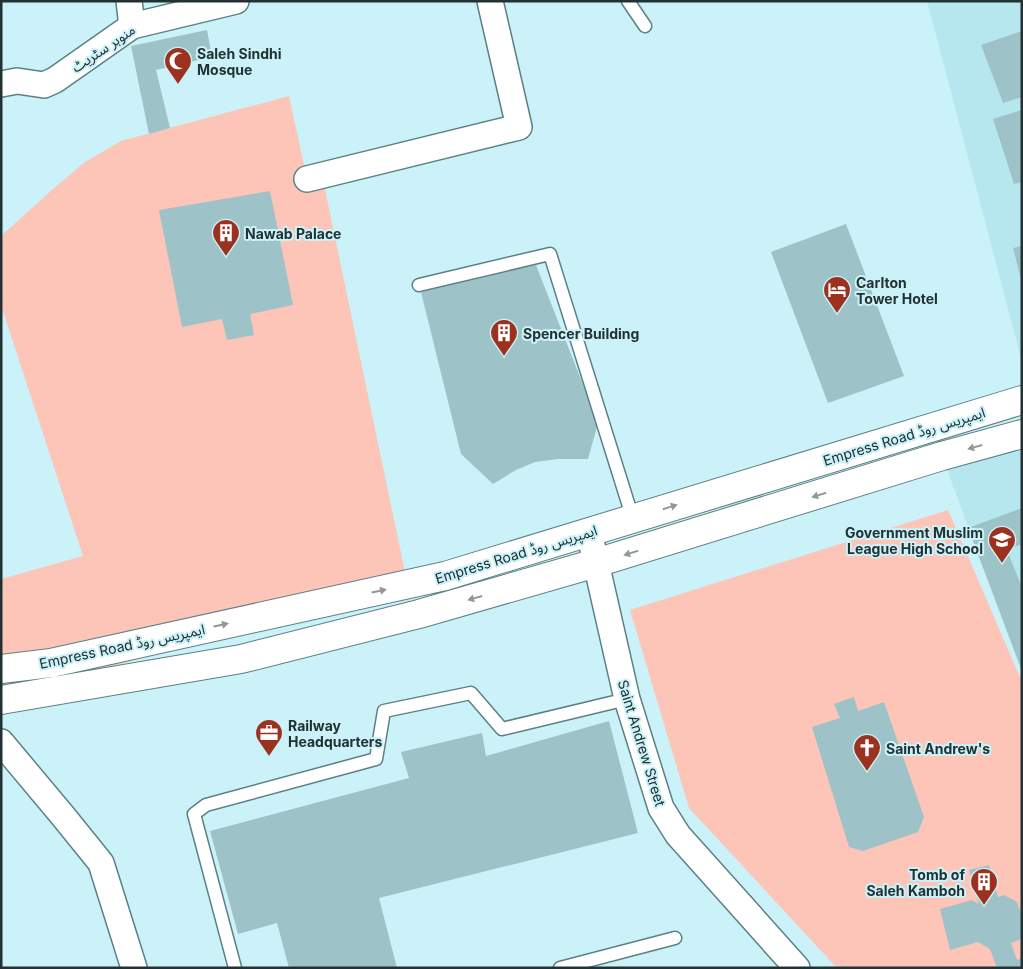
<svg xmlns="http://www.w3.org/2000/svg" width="1023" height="969" viewBox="0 0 1023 969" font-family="Inter,'Noto Sans Arabic',sans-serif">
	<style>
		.built { fill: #b7e7ee }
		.green { fill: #fdc4b8 }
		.building { fill: #9dc3c8 }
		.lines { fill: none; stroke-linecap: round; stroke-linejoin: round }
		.lane-casing { stroke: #5c8085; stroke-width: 15 }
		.street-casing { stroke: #5c8085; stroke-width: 28 }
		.secondary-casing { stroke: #5c8085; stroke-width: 30 }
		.lane { stroke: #fff; stroke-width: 12 }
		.street { stroke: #fff; stroke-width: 25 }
		.secondary { stroke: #fff; stroke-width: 28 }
		.oneway { fill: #909899 }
		.labels { text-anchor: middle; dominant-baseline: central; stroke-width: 4; stroke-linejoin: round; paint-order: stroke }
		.street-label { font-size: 14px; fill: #223133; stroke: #cbf2f8 }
		.poi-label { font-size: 14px; font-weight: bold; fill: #223133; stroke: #cbf2f8; text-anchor: start }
	</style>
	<rect width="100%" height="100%" fill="#cbf2f8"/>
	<path class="built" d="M927,1h95v361z
		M1022,432v240l-80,-216z"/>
	<path class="green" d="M289,96l18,83 15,-4 85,407 -406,116v-119l82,-23 -82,-251v-69l52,-47 32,-27 36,-21z
		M948,510l74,172v286h-185l-148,-160 -59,-198z"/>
	<path class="building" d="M207,30l5,27 -56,13 14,58 -21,6 -18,-88z
		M1022,31v66l-19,6 -22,-58z
		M1022,110v72l-8,2 -21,-65z
		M270,191l23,114 -43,9 4,21 -27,5 -5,-21 -40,8 -23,-117z
		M846,224l58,152 -76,27 -57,-151z
		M1022,246v33h-1l-8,-31z
		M536,265l62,158 -10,36h-30l-23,3 -19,8 -23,14 -32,-30 -40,-162z
		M1022,508v36l-15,6 15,38v83l-54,-143z
		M854,697l4,14 26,-9 40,115 -6,15 -55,19 -14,-4 -37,-120 28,-9 -6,-14z
		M609,721l29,112 -259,65 18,70h-108l-12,-45 -39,11 -28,-103 199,-53 -8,-26 81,-19 4,23z
		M989,865l9,32 6,-2 13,7 5,14v20l-3,4 -8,3 6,17 5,-2v10h-25l-7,-19 -12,-7 -28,8 -10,-41 32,-9 7,4 -10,-34z"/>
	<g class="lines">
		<defs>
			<path id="lane" d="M628,1l17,25
				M419,285l131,-31 83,265
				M235,968l-41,-154 12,-9 170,-46 8,-48 87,-18 31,36 125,-30
				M560,968l115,-30"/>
			<path id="street" d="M129,1l3,25
				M1,84l16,-3 27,4 11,-5 77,-54 104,-25
				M307,179l212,-52 -29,-126
				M589,532l38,167 34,109 17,27 119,133
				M1,742l62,74 38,47 33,105"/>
			<path id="secondary" d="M1,669l50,-6 394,-87 577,-176
				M1,700l240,-41 178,-45 177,-51 346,-107 80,-22"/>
		</defs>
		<use href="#lane" class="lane-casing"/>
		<use href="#street" class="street-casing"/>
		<use href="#secondary" class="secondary-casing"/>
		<use href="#lane" class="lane"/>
		<use href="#street" class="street"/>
		<use href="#secondary" class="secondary"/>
	</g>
	<defs><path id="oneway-solid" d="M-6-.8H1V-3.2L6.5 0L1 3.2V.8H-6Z" transform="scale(1.25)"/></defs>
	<g class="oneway">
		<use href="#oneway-solid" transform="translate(975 447) rotate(164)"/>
		<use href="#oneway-solid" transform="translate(819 495) rotate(163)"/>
		<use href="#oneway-solid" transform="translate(670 507) rotate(-17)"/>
		<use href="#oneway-solid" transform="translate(631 553) rotate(163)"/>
		<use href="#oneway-solid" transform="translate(379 591) rotate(-12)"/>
		<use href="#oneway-solid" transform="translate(475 598) rotate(164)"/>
		<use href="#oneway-solid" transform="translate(221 625) rotate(-12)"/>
	</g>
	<defs>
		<symbol id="mosque-pin" viewBox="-11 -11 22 30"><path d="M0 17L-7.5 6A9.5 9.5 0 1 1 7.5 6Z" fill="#9b311e" stroke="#cbf2f8"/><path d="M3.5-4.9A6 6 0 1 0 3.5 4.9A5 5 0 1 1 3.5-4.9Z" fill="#fff"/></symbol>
		<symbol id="building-pin" viewBox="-11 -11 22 30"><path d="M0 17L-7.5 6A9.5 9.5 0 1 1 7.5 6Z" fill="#9b311e" stroke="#cbf2f8"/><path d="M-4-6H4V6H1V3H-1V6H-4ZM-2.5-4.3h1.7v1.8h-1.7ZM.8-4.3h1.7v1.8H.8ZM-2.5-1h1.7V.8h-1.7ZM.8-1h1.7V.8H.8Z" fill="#fff"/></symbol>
		<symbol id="hotel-pin" viewBox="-11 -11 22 30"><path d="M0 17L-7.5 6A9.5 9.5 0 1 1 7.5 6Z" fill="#9b311e" stroke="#cbf2f8"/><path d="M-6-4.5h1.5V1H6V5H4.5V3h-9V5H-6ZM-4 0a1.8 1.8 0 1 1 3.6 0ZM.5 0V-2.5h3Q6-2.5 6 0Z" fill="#fff"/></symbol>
		<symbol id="school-pin" viewBox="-11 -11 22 30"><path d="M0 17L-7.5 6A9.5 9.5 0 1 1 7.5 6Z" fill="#9b311e" stroke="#cbf2f8"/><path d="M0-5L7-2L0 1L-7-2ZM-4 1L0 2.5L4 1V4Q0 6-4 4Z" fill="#fff"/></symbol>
		<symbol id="office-pin" viewBox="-11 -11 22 30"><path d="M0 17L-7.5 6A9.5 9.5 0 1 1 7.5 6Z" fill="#9b311e" stroke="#cbf2f8"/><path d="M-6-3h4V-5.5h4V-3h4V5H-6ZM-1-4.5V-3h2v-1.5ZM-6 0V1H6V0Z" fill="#fff"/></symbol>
		<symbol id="church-pin" viewBox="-11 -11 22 30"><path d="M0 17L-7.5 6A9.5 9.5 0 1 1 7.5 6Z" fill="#9b311e" stroke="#cbf2f8"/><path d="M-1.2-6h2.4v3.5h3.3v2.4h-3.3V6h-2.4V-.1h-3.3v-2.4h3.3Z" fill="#fff"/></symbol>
	</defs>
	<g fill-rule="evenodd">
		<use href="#mosque-pin" x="162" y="45" width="32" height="43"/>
		<use href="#building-pin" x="210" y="217" width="32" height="43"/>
		<use href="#hotel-pin" x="821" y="274" width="32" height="43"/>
		<use href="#building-pin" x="488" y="317" width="32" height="43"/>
		<use href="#school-pin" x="986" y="524" width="32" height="43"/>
		<use href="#office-pin" x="253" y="717" width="32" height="43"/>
		<use href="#church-pin" x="851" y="732" width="32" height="43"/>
		<use href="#building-pin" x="968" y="866" width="32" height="43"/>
	</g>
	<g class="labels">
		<g class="street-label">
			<text transform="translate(103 48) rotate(-34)">منوہر سٹریٹ</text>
			<text transform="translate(904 436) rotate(-17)">Empress Road ایمپریس روڈ</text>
			<text transform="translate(516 554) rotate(-17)">Empress Road ایمپریس روڈ</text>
			<text transform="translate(122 646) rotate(-12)">Empress Road ایمپریس روڈ</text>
			<text transform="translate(642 743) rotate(73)">Saint Andrew Street</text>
		</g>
		<g class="poi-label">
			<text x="197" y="53">Saleh Sindhi<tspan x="197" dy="16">Mosque</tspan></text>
			<text x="245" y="233">Nawab Palace</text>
			<text x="856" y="282">Carlton<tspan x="856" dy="16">Tower Hotel</tspan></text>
			<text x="523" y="333">Spencer Building</text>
			<text x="983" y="532" text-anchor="end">Government Muslim<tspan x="983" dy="16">League High School</tspan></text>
			<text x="288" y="725">Railway<tspan x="288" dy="16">Headquarters</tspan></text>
			<text x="886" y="748">Saint Andrew's</text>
			<text x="965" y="874" text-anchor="end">Tomb of<tspan x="965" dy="16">Saleh Kamboh</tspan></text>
		</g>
	</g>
	<rect width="1023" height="969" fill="none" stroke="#223133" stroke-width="5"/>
</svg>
